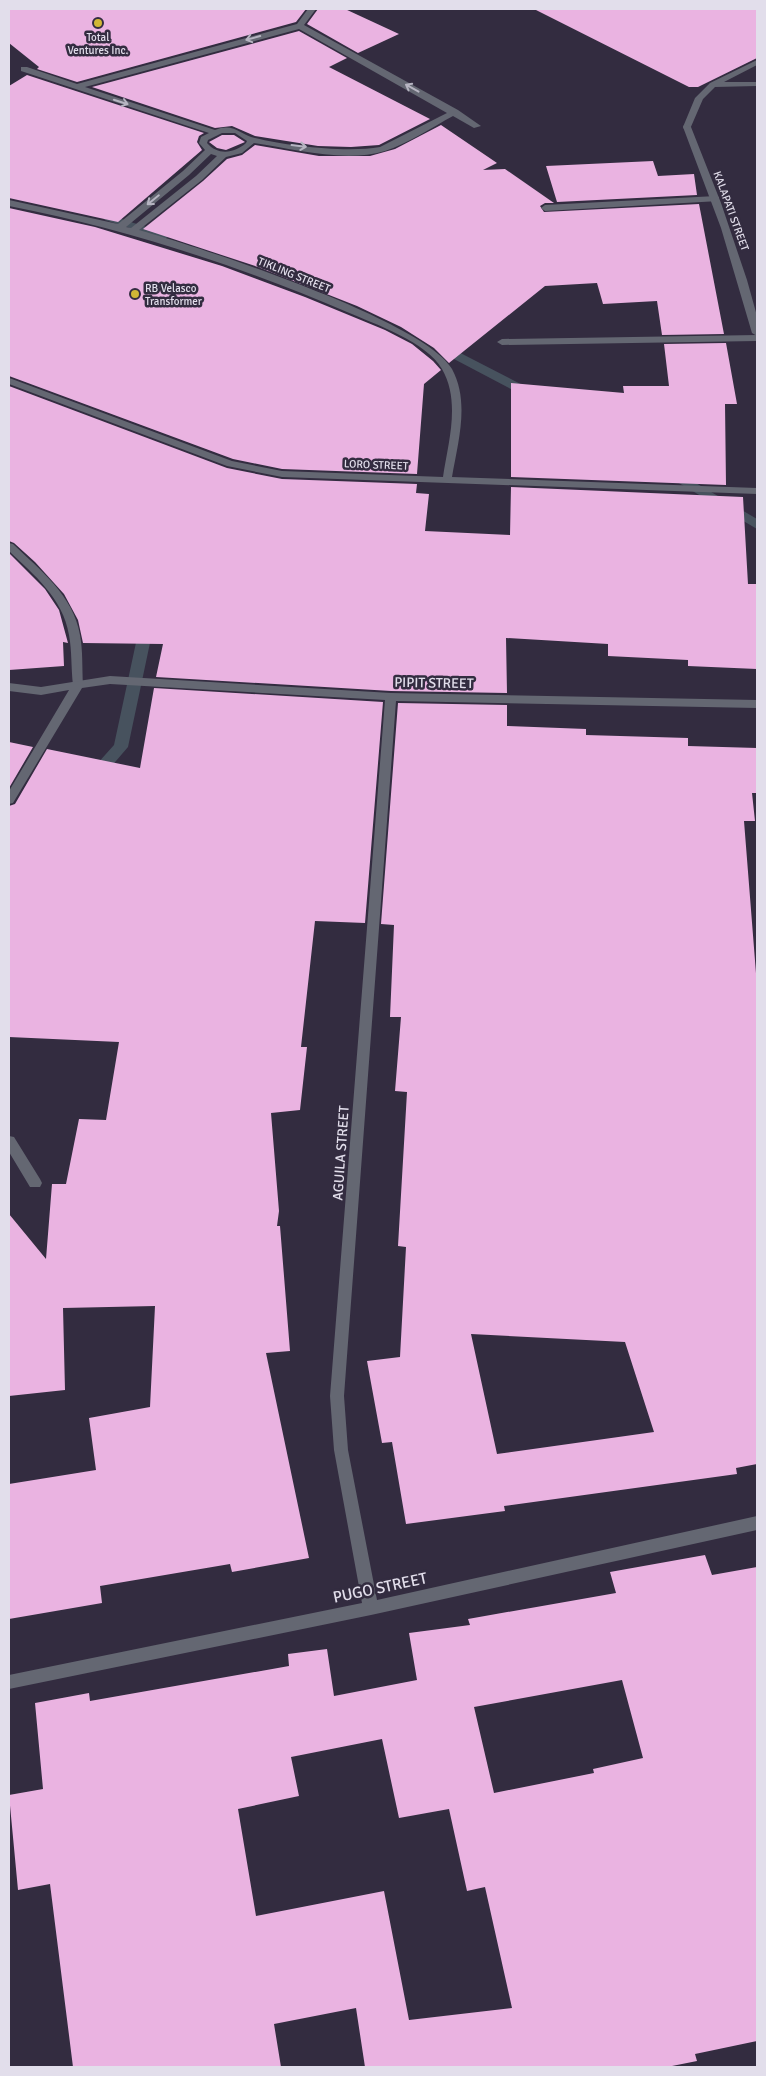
<svg xmlns="http://www.w3.org/2000/svg" width="766" height="2076" viewBox="0 0 766 2076" font-family="Signika,sans-serif">
	<style>
		.lines { fill: none; stroke-linecap: round; stroke-linejoin: round }
		.stream { fill: #47525e; fill-rule: evenodd }
		.building { fill: #eab3e1; fill-rule: evenodd }
		.service { fill: #646772; fill-rule: evenodd }
		.minor { fill: #646772; fill-rule: evenodd }
		.oneway { stroke: #b6b4c1 }
		.poi-dot { fill: #d1b736; stroke: #332c40; stroke-width: 2 }
		.labels { text-anchor: middle; dominant-baseline: central; stroke-width: 5; stroke-linejoin: round; paint-order: stroke }
		.far-poi-label { font-size: 11px; fill: #e2deeb; stroke: #332c40 }
		.far-street-label { font-size: 11px; fill: #e2deeb; stroke: #332c40 }
		.street-label { font-size: 14px; fill: #e2deeb; stroke: #332c40 }
		.near-street-label { font-size: 16px; fill: #e2deeb; stroke: #332c40 }
	</style>
	<rect width="100%" height="100%" fill="#332c40"/>
	<g class="lines">
		<path class="stream" d="M109,215l59,19 2,2 -6,3 -59,-19 -2,-2z
			M439,342l95,49 2,3 -6,4 -4,-1 -91,-48 -2,-3z
			M672,469l85,50v10l-90,-53 -1,-3z
			M147,620l7,4 -26,123 -30,35h-10l-2,-4 2,-4 26,-29 26,-121z"/>
	</g>
	<path class="building" d="M9,9h297l-10,13 -219,60 -40,-13 2,-2 -30,-24z
		M318,9h27l54,25 -41,19 -51,-29z
		M534,9h223v49l-59,29h-9z
		M299,31l48,27 -18,9 101,52 -51,26 -28,2 -33,-1 -63,-10 -23,-10 -17,2 -123,-41z
		M27,75l177,58 -5,3 -2,6 5,8 -84,72 -109,-24v-112z
		M441,125l56,38 -14,7 22,-1 49,34h-9l-5,3 4,6 155,-8 25,130 -62,1 -5,-34 -54,3 -6,-21 -52,3 -96,77 -15,-15 -33,-21 -44,-21 -99,-39 -115,-38 60,-48 24,-22 15,-4 13,-10 64,11h51l25,-7z
		M222,135h12l11,7 -19,8 -9,-2 -8,-6z
		M653,161l5,15 36,-2 3,21 -140,7 -11,-36z
		M9,208l86,19 127,39 83,31 80,33 27,14 21,17 8,9 -17,14 -7,90 -135,-5 -49,-10 -224,-83z
		M726,343l11,61h-12l1,81 -215,-8v-94l113,10 -1,-7h46l-5,-42z
		M9,386l218,82 55,11 135,5 -1,9 13,1 -4,37 85,4 1,-48 232,10 5,87h8l1,85 -69,-3v-6l-80,-4v-12l-102,-6 1,55 -116,-2 -235,-14 7,-33 -80,-1 -5,-23 -14,-26 -29,-32 -21,-19 -5,-2z
		M9,553l36,36 14,21 9,33 -5,-1 1,24 -55,4z
		M154,688l229,14 -18,221 -50,-2 -14,126h6l-7,63 -29,3 8,98 -2,15h3l10,125 -24,2 43,205 -77,14 -2,-8 -130,22 2,17 -93,16v-135l87,-14 -7,-52 61,-11 5,-101 -92,2 2,82 -56,6v-182l37,45 6,-75h14l13,-65 27,1 13,-78 -110,-5v-231l6,-2 32,-55 93,19z
		M398,703l109,2v21l79,3v6l102,3v8l69,2v45h-5l3,28h-11l13,165v478l-21,4 1,6 -233,32 1,5 -99,13 -14,-82 -10,1 -15,-82 33,-4 6,-110 -8,-1 9,-154 -12,-1 6,-74h-11l4,-92 -13,-1zM471,1334l154,8 29,90 -157,22z
		M9,742l24,5 -24,41z
		M705,1555l7,20 45,-8v474l-62,13 2,7 -30,6h-302l-9,-59 -82,16 7,43h-208l-23,-183 -32,6 -9,-95 34,-6 -8,-86 54,-10 1,8 199,-35 -1,-12 39,-5 7,47 83,-16 -8,-47 61,-8 -2,-6 148,-26 -6,-21zM622,1680l21,78 -50,11 1,4 -100,20 -20,-86zM382,1739l17,79 50,-9 18,82 18,-4 27,121 -103,12 -25,-129 -128,25 -18,-107 61,-13 -8,-39z"/>
	<g class="lines">
		<path class="service" d="M757,60v5l-33,17h33v4l-42,1 -12,12 -13,30h-6l-1,-2 12,-29 15,-15z
			M716,196l3,1v4l-174,10 -4,-3 4,-3z
			M757,335v6l-255,4 -5,-3 5,-3z
			M9,543l4,1c27,26 60,51 67,91 3,16 2,33 3,50l-1,3h-8l-1,-3c-2,-17 -1,-34 -4,-50 -6,-37 -35,-60 -60,-84z"/>
		<path class="minor" d="M308,9h8l-12,16 154,85 23,16 -7,2 -21,-12c-22,12 -44,27 -68,35 -41,12 -90,-2 -131,-8l-12,10 -16,4 -24,23 -63,50c60,17 285,90 313,139 18,33 6,73 0,108l305,11v6l-475,-17 -55,-11 -218,-82v-6l3,1 220,82 50,10 161,6c5,-34 18,-75 -1,-108 -15,-27 -67,-45 -95,-57 -110,-47 -221,-83 -338,-106v-6l109,24 65,-53 22,-21 -6,-7 2,-6 8,-4 -188,-62v-4h6l50,17 220,-60zM299,29l148,84 -67,34c-33,6 -92,-1 -125,-9 -14,-3 -22,-16 -40,-8l-130,-43zM222,133h13l12,8 -1,2c-11,10 -28,13 -39,0l1,-3zM211,154l6,2 -21,20 -65,52 -5,-1 63,-52z
			M684,125l7,2 30,76 26,77 10,36v20l-5,-3 -31,-105 -38,-101z
			M110,676l281,17 366,7v8l-361,-7 -52,695 4,54 29,150 380,-84v14l-386,85 -362,74v-14l353,-72 -28,-153 -4,-54 55,-696 -275,-16 -28,4 -69,115 -4,1v-13l60,-101 -28,5 -32,-4v-8l32,4z
			M9,1136l5,1 26,42 2,4 -2,4h-10l-21,-35z"/>
	</g>
	<defs><path id="oneway-shaft" d="M-6 0H5M1.5-3L5.5 0L1.5 3" fill="none" stroke-width="1.6" stroke-linecap="round" stroke-linejoin="round" transform="scale(1.25)"/></defs>
	<g class="oneway">
		<use href="#oneway-shaft" transform="translate(253 38) rotate(165)"/>
		<use href="#oneway-shaft" transform="translate(412 88) rotate(-151)"/>
		<use href="#oneway-shaft" transform="translate(121 102) rotate(18)"/>
		<use href="#oneway-shaft" transform="translate(299 146) rotate(7)"/>
		<use href="#oneway-shaft" transform="translate(153 200) rotate(141)"/>
	</g>
	<g class="poi-dot">
		<circle cx="98" cy="23" r="5"/>
		<circle cx="135" cy="294" r="5"/>
	</g>
	<g class="labels">
		<g class="far-poi-label">
			<text x="98" y="37">Total<tspan x="98" dy="13">Ventures Inc.</tspan></text>
			<text x="145" y="288" text-anchor="start">RB Velasco<tspan x="145" dy="13">Transformer</tspan></text>
		</g>
		<g class="far-street-label">
			<text transform="translate(731 211) rotate(70)">KALAPATI STREET</text>
			<text transform="translate(294 275) rotate(22)">TIKLING STREET</text>
			<text transform="translate(376 465) rotate(2)">LORO STREET</text>
		</g>
		<g class="street-label">
			<text transform="translate(434 683) rotate(1)">PIPIT STREET</text>
			<text transform="translate(341 1153) rotate(-86)">AGUILA STREET</text>
		</g>
		<g class="near-street-label">
			<text transform="translate(380 1588) rotate(-12)">PUGO STREET</text>
		</g>
	</g>
	<rect width="766" height="2076" fill="none" stroke="#e2deeb" stroke-width="20"/>
</svg>
